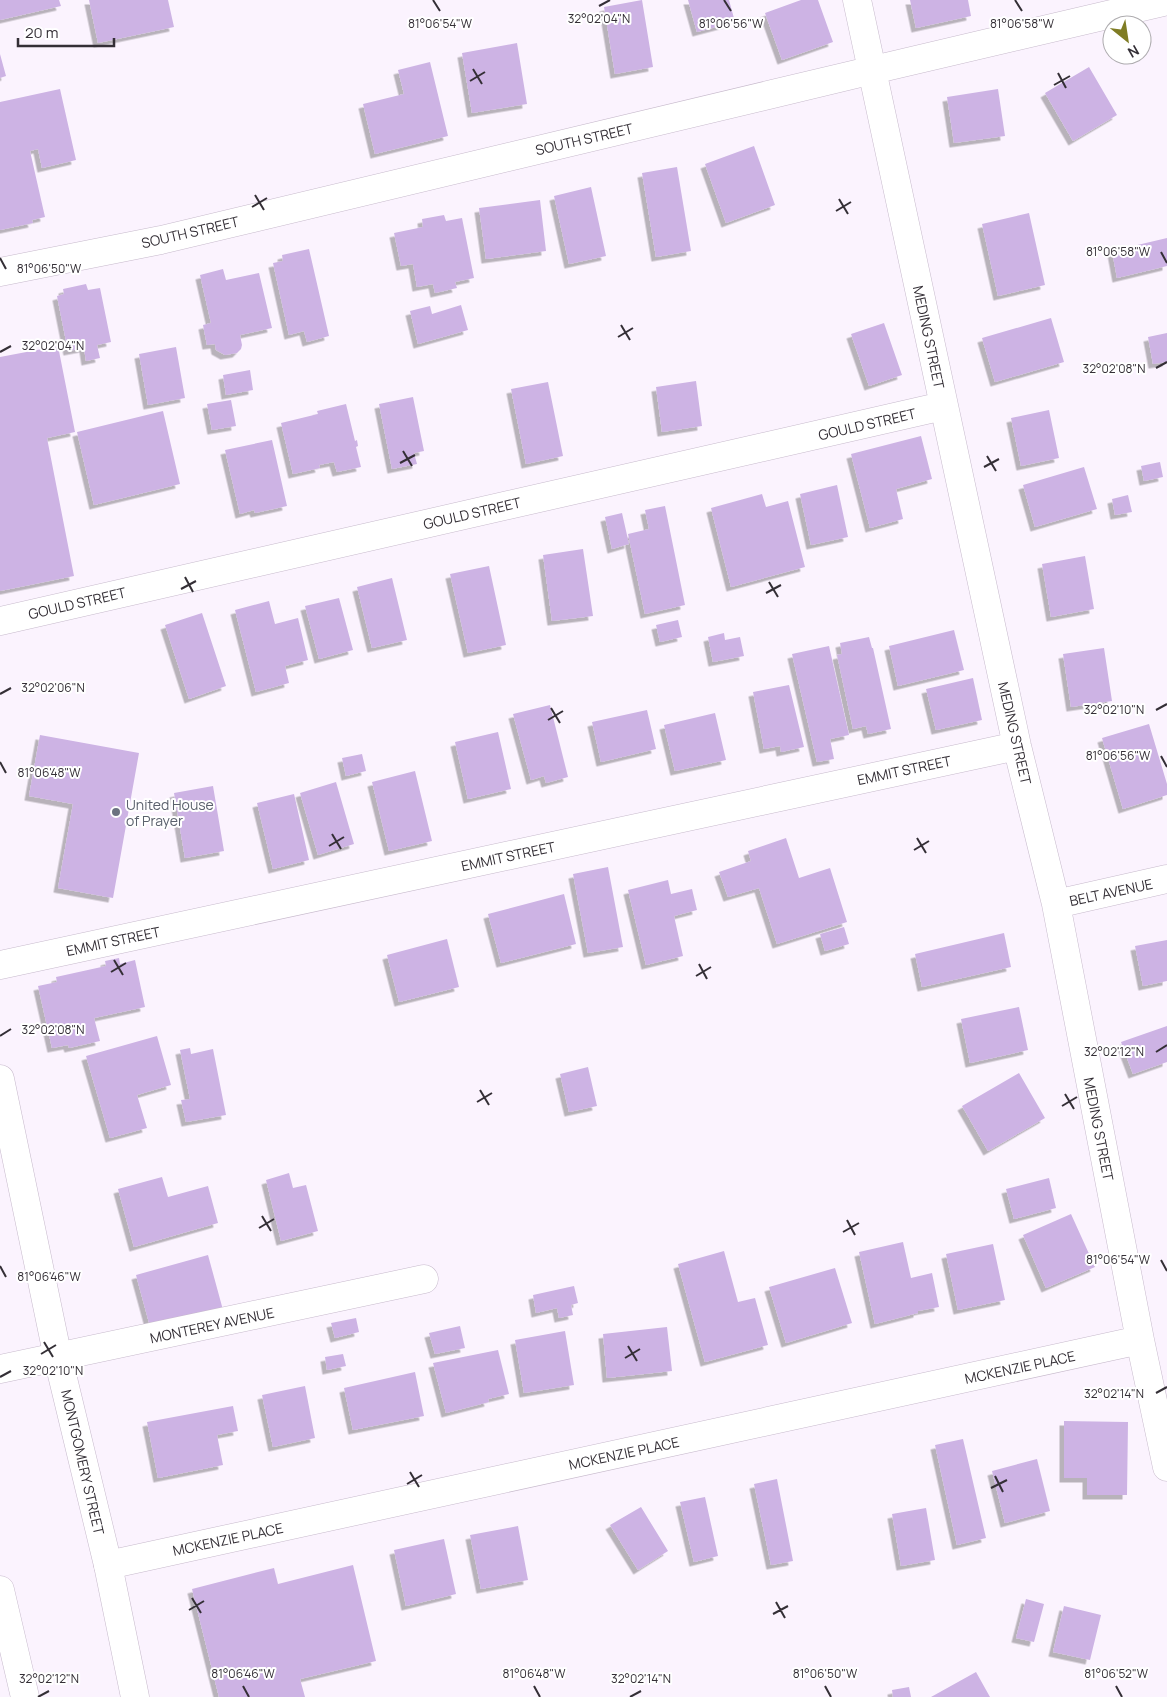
<svg xmlns="http://www.w3.org/2000/svg" width="1167" height="1697" viewBox="0 0 1167 1697" font-family="Manrope,sans-serif">
	<style>
		.building { fill: #cdb3e4; filter: url(#shadow) }
		.lines { fill: none; stroke-linecap: round; stroke-linejoin: round }
		.street-casing { stroke: #c7bacc; stroke-width: 29 }
		.secondary-casing { stroke: #c7bacc; stroke-width: 29 }
		.street { stroke: #fff; stroke-width: 28 }
		.secondary { stroke: #fff; stroke-width: 28 }
		.ticks { fill: none; stroke: #342f36; stroke-width: 2 }
		.worship-dot { fill: #6b7280; stroke: #fff; stroke-width: 2 }
		.labels { text-anchor: middle; dominant-baseline: central; stroke-width: 4; stroke-linejoin: round; paint-order: stroke }
		.street-label { font-size: 14px; fill: #342f36; stroke: #fff }
		.worship-label { font-size: 14px; fill: #5b616d; stroke: #fff; text-anchor: start }
		.ticks-label { font-size: 12px; text-anchor: middle; fill: #342f36; stroke: #fff; stroke-width: 4; stroke-linejoin: round; paint-order: stroke }
	</style>
	<defs>
		<filter id="shadow"><feDropShadow dx="-4.5" dy="4.5" stdDeviation="0" flood-color="#0004"/></filter>
	</defs>
	<rect width="100%" height="100%" fill="#fbf3fe"/>
	<path class="building" d="M0,0h59l2,6 -61,14z
		M89,0h79l6,27 -76,16z
		M642,0l11,67 -38,7 -11,-67z
		M688,0h41l6,22 -38,10z
		M801,0h17l15,42 -51,18 -17,-47z
		M910,0h58l3,16 -55,12z
		M517,43l10,61 -55,9 -10,-60z
		M0,54l6,22 -6,2z
		M430,62l18,74 -73,18 -12,-50 41,-10 -6,-24z
		M1089,67l28,48 -44,26 -28,-48z
		M60,89l16,71 -34,8 -4,-19 -8,2 15,66 -13,3 1,3 -33,7v-128z
		M998,89l7,47 -51,7 -7,-46z
		M754,146l21,59 -49,18 -21,-59z
		M677,167l14,84 -35,6 -14,-84z
		M591,187l15,69 -37,8 -15,-68z
		M540,200l6,51 -60,8 -7,-51z
		M1029,213l16,72 -47,11 -16,-72z
		M444,215l2,6 16,-3 12,60 -19,4 2,6 -22,5 -2,-9 -16,3 -4,-23 -12,2 -7,-33 29,-6 -1,-8z
		M1167,238v28l-50,12 -5,-27z
		M309,249l20,87 -22,6 -3,-11 -15,4 -16,-72 10,-2 -1,-6z
		M223,269l3,11 33,-7 13,55 -32,7 2,10 -1,4 -4,4 -12,2 -9,-5 -1,-6 -8,1 -4,-20 8,-2 -11,-48z
		M86,284l2,6 12,-2 11,54 -14,3 3,13 -14,3 -2,-13 -16,3 -11,-55 7,-2 -1,-5z
		M461,305l7,25 -50,14 -8,-33 20,-5 2,8z
		M1051,318l13,44 -69,20 -13,-44z
		M884,323l18,52 -33,11 -18,-52z
		M1167,333v29l-14,2 -5,-27z
		M58,346l17,86 -28,6 27,138 -74,15v-234z
		M176,347l9,51 -37,7 -9,-51z
		M250,370l3,20 -27,5 -3,-20z
		M696,381l6,45 -40,6 -6,-45z
		M548,382l15,74 -37,8 -15,-75z
		M413,397l11,54 -10,2 3,11 -25,5 -13,-65z
		M231,400l5,26 -24,4 -5,-26z
		M346,404l9,37 2,-1 1,6 -2,1 5,20 -24,5 -3,-10 -15,3 1,3 -27,6 -12,-51 37,-9 -1,-3z
		M1049,410l10,48 -38,8 -10,-48z
		M163,411l17,73 -86,21 -17,-73z
		M921,436l11,43 -36,10 7,30 -33,9 -19,-74z
		M272,440l15,66 -32,7 -1,-3 -14,4 -15,-64z
		M1160,462l3,15 -19,4 -3,-15z
		M1084,467l13,42 -62,18 -12,-42z
		M837,485l11,52 -37,8 -11,-51z
		M762,494l4,13 22,-6 17,66 -74,20 -20,-79z
		M1128,495l4,17 -17,3 -3,-16z
		M665,506l20,99 -40,9 -17,-80 21,-5 -4,-19z
		M622,513l7,31 -17,5 -7,-32z
		M583,549l10,67 -41,5 -9,-66z
		M1085,556l9,53 -43,8 -9,-53z
		M489,566l17,79 -38,8 -18,-79z
		M392,578l15,62 -35,8 -15,-61z
		M339,598l14,52 -34,9 -14,-53z
		M269,601l6,23 23,-6 10,42 -23,6 4,17 -33,9 -21,-82z
		M202,613l24,73 -37,13 -24,-74z
		M678,620l4,17 -22,5 -4,-17z
		M954,630l10,40 -66,16 -9,-40z
		M724,633l1,7 15,-3 4,19 -31,6 -5,-25z
		M869,637l3,11h1l18,81 -23,5 -2,-8 -13,3 -16,-74 5,-1 -2,-11z
		M829,646l20,89 -19,4 4,20 -17,3 -25,-108z
		M1104,648l8,53 -41,6 -8,-53z
		M973,678l9,42 -46,10 -10,-41z
		M789,685l15,62 -23,5 -1,-6 -16,3 -11,-57z
		M550,705l18,72 -22,6 -2,-7 -13,4 -18,-66z
		M647,710l9,39 -55,13 -9,-40z
		M715,713l11,47 -51,11 -11,-46z
		M1149,724l18,60v11l-44,14 -21,-71z
		M498,732l13,57 -43,10 -13,-57z
		M40,735l99,18 -26,145 -55,-10 15,-84 -44,-8z
		M362,754l4,17 -20,5 -4,-18z
		M415,771l17,70 -43,10 -17,-69z
		M336,782l18,62 -36,11 -18,-62z
		M213,786l11,65 -39,7 -11,-65z
		M294,794l15,66 -36,9 -16,-66z
		M786,838l13,40 31,-10 17,54 -70,22 -18,-56 -31,9 -9,-25 32,-11 -3,-10z
		M608,867l15,80 -35,6 -15,-79z
		M668,880l3,14 21,-5 5,21 -23,6 9,40 -37,9 -18,-75z
		M564,894l12,50 -75,19 -13,-49z
		M844,927l5,17 -24,7 -5,-17z
		M1004,933l7,34 -89,20 -7,-33z
		M447,939l12,48 -60,15 -12,-47z
		M1167,940v41l-24,5 -8,-40z
		M119,958l1,6 15,-4 10,47 -51,11 6,23 -31,7 -1,-3 -16,3 -14,-62 19,-4 -1,-5 50,-11 -1,-5z
		M1019,1007l9,43 -58,13 -9,-44z
		M1167,1026v36l-34,12 -12,-32z
		M157,1036l14,49 -34,10 10,33 -37,10 -24,-82z
		M190,1048l1,6 22,-5 13,66 -40,7 -5,-22 9,-1 -10,-49z
		M588,1067l9,39 -28,6 -9,-38z
		M1019,1073l26,45 -57,33 -26,-45z
		M289,1173l4,15 13,-3 12,46 -37,10 -15,-61z
		M162,1177l6,20 40,-11 10,37 -84,24 -16,-58z
		M1049,1178l7,30 -42,11 -8,-30z
		M1071,1214l24,53 -49,21 -23,-53z
		M903,1242l8,36 21,-5 7,34 -21,4v2l-43,11 -16,-72z
		M993,1244l12,56 -47,10 -12,-56z
		M724,1251l14,51 17,-4 13,47 -63,17 -27,-98z
		M208,1255l15,55 -72,20 -15,-55z
		M835,1268l17,55 -66,20 -17,-56z
		M574,1286l4,17 -7,2 2,10 -14,3 -2,-10 -21,5 -3,-18z
		M356,1318l3,14 -24,6 -4,-15z
		M460,1326l5,22 -30,6 -6,-21z
		M667,1327l5,44 -65,7 -4,-44z
		M565,1331l9,54 -50,8 -9,-53z
		M498,1350l11,44 -21,5 1,3 -43,11 -13,-50z
		M343,1354l3,12 -19,4 -2,-13z
		M415,1372l9,44 -71,14 -9,-42z
		M305,1386l10,52 -42,9 -11,-52z
		M233,1406l5,25 -21,4 6,30 -65,13 -11,-56z
		M1064,1421l64,1 -1,73h-40v-17h-23z
		M963,1439l23,99 -29,7 -22,-100z
		M1037,1459l13,52 -45,12 -13,-52z
		M777,1479l16,82 -22,4 -17,-81z
		M705,1497l13,59 -24,6 -14,-60z
		M641,1507l27,44 -30,19 -28,-45z
		M926,1508l9,52 -34,6 -9,-52z
		M518,1526l10,54 -47,9 -11,-54z
		M444,1539l12,55 -50,12 -12,-56z
		M353,1565l23,96 -76,18 5,18h-86l-27,-108 82,-21 4,16z
		M1026,1599l18,5 -10,38 -18,-4z
		M1064,1606l37,9 -11,45 -37,-8z
		M976,1672l14,25h-59z
		M909,1687l2,10h-18l-1,-7z"/>
	<g class="lines">
		<defs>
			<path id="street" d="M857,0l160,746 39,158 84,436 27,127
				M0,272l161,-32 712,-170 294,-69
				M0,621l943,-215
				M1056,904l111,-25
				M0,965l1017,-219
				M0,1369l424,-90
				M108,1565l1032,-225"/>
			<path id="secondary" d="M0,1079l58,279 50,207 27,132
				M0,1590l25,107"/>
		</defs>
		<use href="#street" class="street-casing"/>
		<use href="#secondary" class="secondary-casing"/>
		<use href="#street" class="street"/>
		<use href="#secondary" class="secondary"/>
	</g>
	<path class="ticks" d="M433,0l7,11M724,0l7,11M1015,0l7,11M599,6l11,-6M473,69l9,15M1058,73l8,15M470,81l15,-9M1054,85l16,-9M255,195l9,15M839,199l9,15M252,207l15,-9M836,211l15,-9M1161,252l6,11M0,258l6,11M621,325l9,15M618,337l15,-9M0,352l11,-6M1156,368l11,-6M403,451l9,15M987,456l9,15M400,463l15,-8M984,467l15,-8M185,577l8,15M769,582l9,15M181,589l15,-8M766,593l15,-8M0,694l11,-6M551,708l9,15M1156,710l11,-6M548,720l15,-9M1161,756l6,11M0,762l6,11M332,834l9,15M917,838l9,15M329,846l15,-9M914,850l15,-9M114,960l9,15M699,964l8,15M111,972l15,-9M696,976l15,-9M0,1036l11,-7M1156,1052l11,-7M480,1090l9,15M1065,1094l9,15M477,1102l15,-9M1062,1106l15,-9M262,1216l9,15M847,1220l8,15M259,1228l15,-9M843,1232l16,-9M1161,1260l6,11M0,1266l6,11M44,1342l9,15M628,1346l9,15M41,1354l15,-9M625,1358l15,-9M0,1377l11,-6M1156,1393l11,-6M410,1472l9,15M995,1476l8,16M407,1484l15,-9M991,1488l16,-8M192,1598l9,15M776,1602l9,16M189,1610l15,-9M773,1614l15,-8M243,1686l6,11M534,1686l6,11M825,1686l6,11M1116,1686l6,11M38,1697l11,-6M630,1697l11,-6"/>
	<circle class="worship-dot" cx="116" cy="812" r="5"/>
	<g class="labels">
		<g class="street-label">
			<text transform="translate(584 139) rotate(-13)">SOUTH STREET</text>
			<text transform="translate(190 232) rotate(-13)">SOUTH STREET</text>
			<text transform="translate(929 337) rotate(78)">MEDING STREET</text>
			<text transform="translate(867 424) rotate(-13)">GOULD STREET</text>
			<text transform="translate(472 513) rotate(-13)">GOULD STREET</text>
			<text transform="translate(77 603) rotate(-13)">GOULD STREET</text>
			<text transform="translate(1015 733) rotate(77)">MEDING STREET</text>
			<text transform="translate(904 770) rotate(-12)">EMMIT STREET</text>
			<text transform="translate(508 856) rotate(-12)">EMMIT STREET</text>
			<text transform="translate(1111 892) rotate(-12)">BELT AVENUE</text>
			<text transform="translate(113 941) rotate(-12)">EMMIT STREET</text>
			<text transform="translate(1099 1129) rotate(79)">MEDING STREET</text>
			<text transform="translate(212 1325) rotate(-12)">MONTEREY AVENUE</text>
			<text transform="translate(1020 1367) rotate(-12)">MCKENZIE PLACE</text>
			<text transform="translate(624 1453) rotate(-12)">MCKENZIE PLACE</text>
			<text transform="translate(83 1462) rotate(77)">MONTGOMERY STREET</text>
			<text transform="translate(228 1539) rotate(-12)">MCKENZIE PLACE</text>
		</g>
		<g class="worship-label">
			<text x="126" y="804">United House<tspan x="126" dy="16">of Prayer</tspan></text>
		</g>
	</g>
	<g class="ticks-label">
		<text x="599" y="23">32°02'04"N</text>
		<text x="1022" y="28">81°06'58"W</text>
		<text x="440" y="28">81°06'54"W</text>
		<text x="731" y="28">81°06'56"W</text>
		<text x="1118" y="256">81°06'58"W</text>
		<text x="49" y="273">81°06'50"W</text>
		<text x="53" y="350">32°02'04"N</text>
		<text x="1114" y="373">32°02'08"N</text>
		<text x="53" y="692">32°02'06"N</text>
		<text x="1114" y="714">32°02'10"N</text>
		<text x="1118" y="760">81°06'56"W</text>
		<text x="49" y="777">81°06'48"W</text>
		<text x="53" y="1034">32°02'08"N</text>
		<text x="1114" y="1056">32°02'12"N</text>
		<text x="1118" y="1264">81°06'54"W</text>
		<text x="49" y="1281">81°06'46"W</text>
		<text x="53" y="1375">32°02'10"N</text>
		<text x="1114" y="1398">32°02'14"N</text>
		<text x="243" y="1678">81°06'46"W</text>
		<text x="534" y="1678">81°06'48"W</text>
		<text x="825" y="1678">81°06'50"W</text>
		<text x="1116" y="1678">81°06'52"W</text>
		<text x="49" y="1683">32°02'12"N</text>
		<text x="641" y="1683">32°02'14"N</text>
	</g>
	<g transform="translate(1127 40) rotate(150)"><circle r="24" fill="#ffffff" stroke="#aeacaf"/>
	<path d="M0-4L9 19L0 12L-9 19Z" fill="#7f7c24"/>
	<text y="-8" font-size="14" font-weight="bold" text-anchor="middle" fill="#342f36">N</text>
	</g>
	<path d="M18 38v8h96v-8" fill="none" stroke="#342f36" stroke-width="2.5"/>
	<text x="25" y="38" font-size="15" fill="#342f36" stroke="#ffffff" stroke-width="4" paint-order="stroke">20 m</text>
</svg>
